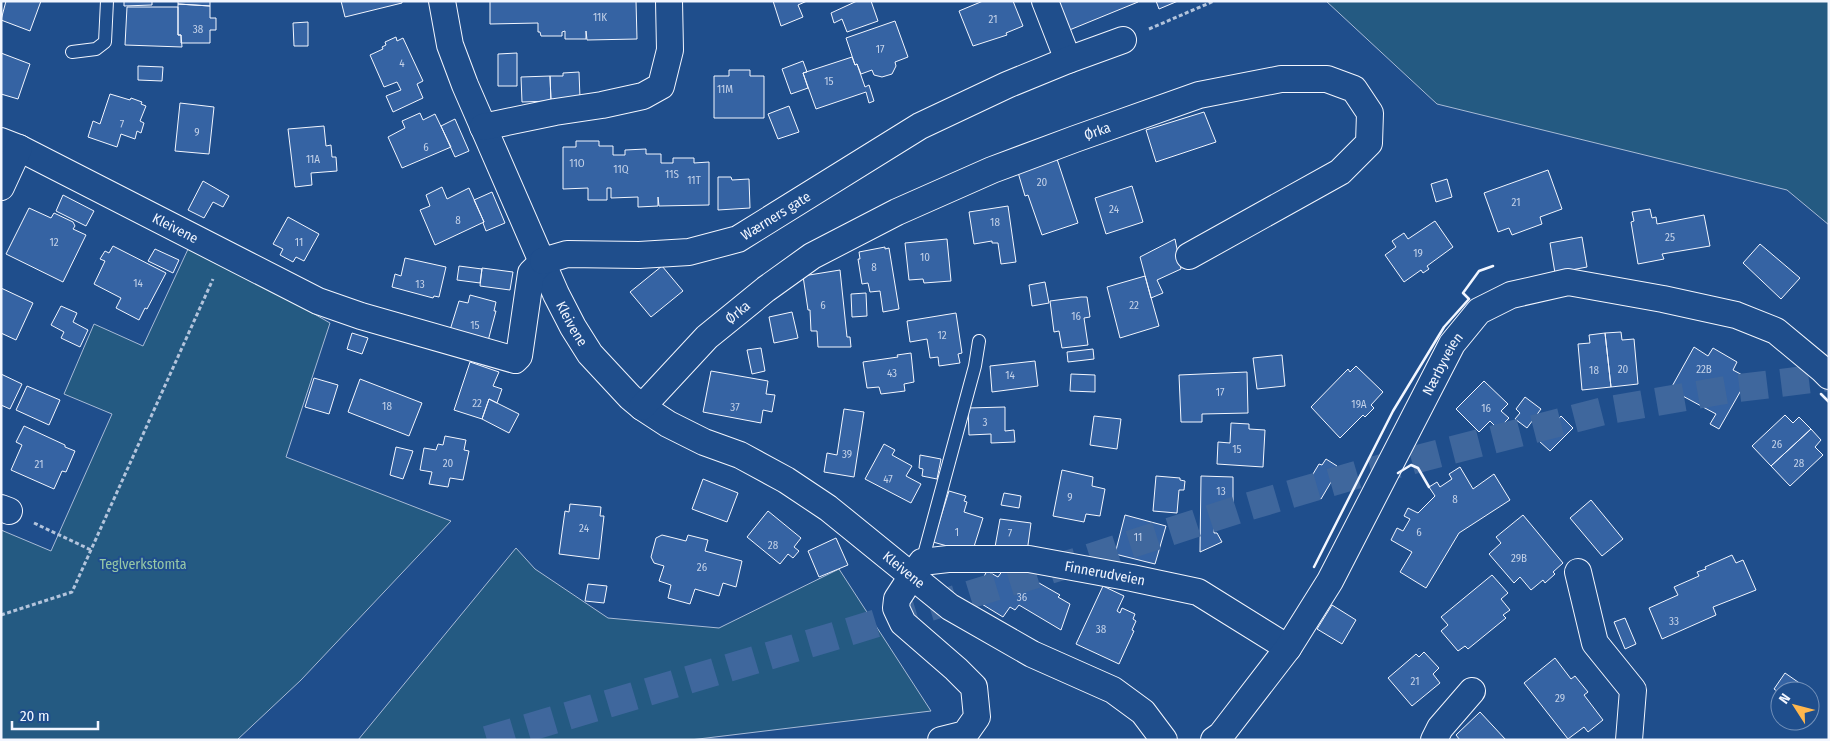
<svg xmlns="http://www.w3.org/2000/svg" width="1830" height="741" viewBox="0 0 1830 741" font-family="'Fira Sans Condensed',sans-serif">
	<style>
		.green { fill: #245a82; stroke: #a8bbd7 }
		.building { fill: #3563a3; stroke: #f2f6ff }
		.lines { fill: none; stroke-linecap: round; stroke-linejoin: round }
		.highway-tunnel { stroke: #3f679d; stroke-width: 28; stroke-dasharray: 28 14; stroke-linecap: butt }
		.lane-casing { stroke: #f2f6ff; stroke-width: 14 }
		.street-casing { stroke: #f2f6ff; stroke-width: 28 }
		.path { stroke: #b3c4dc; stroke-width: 3; stroke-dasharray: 4 2.5; stroke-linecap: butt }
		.lane { stroke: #1f4e8c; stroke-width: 12 }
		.street { stroke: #1f4e8c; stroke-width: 26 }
		.wall { stroke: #f2f6ff; stroke-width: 2.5 }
		.labels { text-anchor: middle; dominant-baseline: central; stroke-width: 4; stroke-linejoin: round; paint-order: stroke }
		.number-label { font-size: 11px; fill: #c3d1e8 }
		.street-label { font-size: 14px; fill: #f2f6ff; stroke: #1f4e8c }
		.park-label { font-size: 14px; fill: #97c8a6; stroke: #1f4e8c }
	</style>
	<rect width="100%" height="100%" fill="#1f4e8c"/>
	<path class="green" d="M1326,1h503v224l-42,-35 -350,-86z
		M189,247l56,27 85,49 -44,134 165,64 -150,159 -64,60h-236v-210l50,21 61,-137 -48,-20 30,-70 49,22z
		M516,548l19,21 73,49 111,10 120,-59 92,142 -241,29h-332z"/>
	<path class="building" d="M6,1h35l-11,30 -29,-11z
		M124,1h28v4l-28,1z
		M178,1h32v5l-32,-2z
		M341,1h61v2l-57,14z
		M490,1h146l1,38 -50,1 -1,-9v8h-21v-8l-3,1v4h-21l-1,-4h-2v-9l-48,1z
		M773,1h34l-9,4 5,12 -22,9z
		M857,1h14l7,20 -31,11 -5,-13 -8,4 -3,-10z
		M983,1h30l10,25 -17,7 1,2 -34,11 -14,-35z
		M1055,1h83v1l-71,29z
		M1156,1h22l-19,8z
		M178,4l32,2v12h6v12h-6v13h-29v-8h-3z
		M127,7h51v28h3l1,12 -57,-2z
		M895,21l13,36 -13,5 1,4 -4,8 -10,3 -8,-2 -2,-5 -11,4 -4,-10 -2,1 -9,-27z
		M308,22v24h-14l-1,-23z
		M396,37l1,4 6,-3 20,43 -6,3 6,14 -30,14 -7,-16 15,-6 -4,-8 -13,5 -14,-32 13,-6 -1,-2 4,-2 -1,-3z
		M1,53l29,11 -12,35 -17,-5z
		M517,53v33h-19v-32z
		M852,57l3,8 2,-1 8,23 4,-2 5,16 -5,2 -3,-11 -50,17 -13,-36z
		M803,61l4,11 -4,1 5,15 -17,6 -9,-25z
		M138,66l25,1 -1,14 -24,-1z
		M729,70h21v6h14v42h-50v-42h15z
		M579,72l1,26 -29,3 -1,-25h13v-3z
		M550,76l1,25 -29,1 -1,-25z
		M110,94l20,6 1,-2 11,4 -1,2 5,2 -6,15 4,2 -3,10 -4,-2 -2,8 -14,-5 -4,13 -29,-10 5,-16 7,3z
		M180,103l34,4 -5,47 -34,-3z
		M789,106l10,26 -21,7 -10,-25z
		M1204,112l12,30 -60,20 -10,-32z
		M420,113l3,7 12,-6 16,33 -49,21 -14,-31 17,-9 -3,-7z
		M455,119l14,32 -14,6 -14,-31z
		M324,126l2,20 5,-1 1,12h4l1,14 -26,2 1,12 -17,2 -7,-58z
		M576,141h23v5h14v9h12v-5l21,-1v5h15v9h12v-5h21v5l15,-1v43l-50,1 -1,-9v9l-20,1v-10l-27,1v-10h-4v12h-19v-12l-25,1v-42h13z
		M1056,156l22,67 -36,12 -14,-40 -3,1 -8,-27z
		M1548,170l14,39 -22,8 2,7 -30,11 -3,-7 -11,4 -14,-39z
		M718,177h13l1,3 17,-1 1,29 -32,2z
		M1447,179l5,18 -16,5 -5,-18z
		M203,181l26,15 -6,11 -10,-5 -9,16 -16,-8z
		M1132,186l11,36 -37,12 -11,-36z
		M442,187l5,12 22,-11 15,34 -49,23 -15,-35 10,-4 -4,-11z
		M492,192l13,31 -19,8 -3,-8 1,-1 -10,-22z
		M63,195l31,16 -8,15 -30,-15z
		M1008,206l8,56 -15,2 -3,-21h-6v-2l-18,3 -5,-32z
		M29,208l22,10 3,-5 19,9 2,4 -2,3 13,6 -23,47 -57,-28z
		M1650,209l2,9 4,-1 1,7 47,-9 6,31 -48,8 2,5 -26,5 -7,-42 3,-1 -2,-9z
		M288,217l31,17 -15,27 -8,-4 -3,5 -13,-7 3,-6 -10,-5z
		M1435,221l18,26 -26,19 2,3 -6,4 -2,-3 -17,12 -19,-27 11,-8 -4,-6 12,-8 4,6z
		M1582,237l5,30 -32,6 -5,-30z
		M947,239l4,42 -27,2 -1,-4 -14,1 -4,-37z
		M1175,239l6,30 -24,11 6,13 -12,5 -11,-41z
		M1760,244l40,34 -19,21 -38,-36z
		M113,246l53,27 -19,36 -2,-1 -6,12 -23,-12 5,-10 -27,-14 11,-23 -5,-2 5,-8 4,2z
		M885,247v2l4,-1 10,61 -16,3 -3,-21 -10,1 -2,-9 -6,1 -4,-25h2l-1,-7z
		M155,249l24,11 -6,13 -25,-12z
		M405,258l41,9 -7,30 -5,-1 -1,2 -41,-11 3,-13 6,2z
		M459,266l23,3 -2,14 -23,-3z
		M662,266l21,25 -32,26 -21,-25z
		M482,268l31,4 -3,18 -30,-4z
		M840,270l7,67h3l1,10h-33l-1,-16h-6l-1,-21h-2l-5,-34z
		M1145,276l14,50 -39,12 -13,-51z
		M1045,282l4,21 -17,3 -3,-21z
		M1,288l32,15 -17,37 -15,-7z
		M866,293l1,23 -15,1 -1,-23z
		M470,295l26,7 -2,9h2l-8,30 -38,-11 9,-29 9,2z
		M1081,297h6l3,20 -6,1 4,27 -26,3 -3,-17 -5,1 -4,-31z
		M61,306l16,7 -4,9 15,8 -8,17 -19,-9 3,-6 -13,-7z
		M792,312l6,26 -24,5 -5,-26z
		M956,313l6,40 -4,1 2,9 -21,3 -1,-9 -8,1 -3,-19 -17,3 -3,-21z
		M1621,332l1,8 12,-1 4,45 -27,3 -6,-54z
		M352,333l16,5 -6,16 -15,-5z
		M1605,333l6,54 -29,3 -4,-46 12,-1 -1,-8z
		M1694,347l14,9 5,-8 24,14 -4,8 15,8 -29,51 -9,-5 6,-10 -37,-20 -6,10 -8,-5z
		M761,348l4,23 -13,3 -5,-24z
		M1093,349l1,10 -26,3 -1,-10z
		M911,353l3,29 -10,2 1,7 -24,3 -2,-7 -12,1 -4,-26 35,-5 -1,-2z
		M1282,355l3,31 -28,3 -4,-31z
		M1035,361l3,25 -46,6 -2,-26z
		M470,362l29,10 -6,14 9,3 -5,14 -8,-4 -7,20 -28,-9z
		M1356,366l27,26 -12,13 3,3 -9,9 -2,-2 -23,23 -29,-31 37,-38 2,3z
		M711,371l57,10 -2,13 9,1 -3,17 -9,-2 -2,13 -58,-11z
		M1247,372l1,41 -46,1v8h-21l-2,-47z
		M1,374l21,10 -12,25 -9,-4z
		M1071,374l24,1v17l-25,-1z
		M314,378l24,7 -9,29 -24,-7z
		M360,379l62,24 -13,33 -61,-24z
		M1484,381l24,23 -7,7 8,7 -11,11 -8,-8 -11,11 -23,-23z
		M27,386l33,14 -11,25 -33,-15z
		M1525,397l16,12 -14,19 -12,-9 5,-6 -4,-4z
		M489,399l30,15 -10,19 -27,-14z
		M1005,407v24l9,-1 1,12 -24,1v-9l-22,1 -1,-27z
		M844,409l20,3 -10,65 -30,-5 3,-19 10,2z
		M1785,415l8,8 6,-6 12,12 -40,37 -19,-20z
		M1094,416l27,3 -4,30 -27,-4z
		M1561,416l12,12 -23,23 -11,-10z
		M1231,423l18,1v5l16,1 -2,37 -46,-3 1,-22 12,1z
		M24,426l41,19v2l10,4 -9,21 -4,-1 -8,18 -43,-19 11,-25 -6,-3z
		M1811,429l10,11 -6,7 8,8 -33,31 -19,-20z
		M445,436l21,4 -2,10 5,1 -6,29 -13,-2 -2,9 -19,-3 3,-12 -12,-2 4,-22 12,2 2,-6 5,1z
		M884,444l11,6 -3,5 20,11 -6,10 15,8 -10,19 -46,-24z
		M396,447l17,4 -10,28 -13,-4z
		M920,455l21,4 -4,20 -15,-3 1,-7 -4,-1z
		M1326,459l11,7 -4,6 2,2 3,-6 9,6 -5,8 -8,-5 -13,22 -17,-10 15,-25 3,1z
		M1460,467l13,22 21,-15 16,26 -51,33 -33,55 -26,-16 12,-20 -21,-12 6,-12 6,3 7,-12 -6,-3 4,-8 10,5 17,-17 -6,-9 8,-5 3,5 12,-8 -3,-5z
		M1062,470l31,7 -1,9 13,3 -5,27 -14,-2 -2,8 -31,-6z
		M1156,476l24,2v2l5,1 -1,9h-5l-2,23 -24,-2z
		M1201,476l32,1v34h-18l-1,22h3l5,9 -22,10z
		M703,479l35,14 -11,29 -35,-13z
		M949,491l17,5 -2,5 3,1 -3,10 19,6 -11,35 -39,-11z
		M1004,493l17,3 -2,12 -18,-3z
		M1591,500l32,39 -21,17 -32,-38z
		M570,504l31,3 -1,9h4l-5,43 -40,-5 6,-43 4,1z
		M768,511l33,27 -7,9 5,4 -6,7 -5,-4 -8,10 -33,-27z
		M1125,515l41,11 -11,38 -40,-10z
		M1523,515l40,48 -10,9 2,2 -10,9 -2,-3 -12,10 -11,-13 -6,6 -25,-29 12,-11 -5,-6z
		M1000,519l31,4 -4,29 -32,-5z
		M662,535l24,6 2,-6 20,5 -3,11 37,10 -6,26 -13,-4 -4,13 -24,-7 -5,15 -22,-6 3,-13 -12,-4 5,-15 -10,-3 -3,-6 5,-19z
		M836,538l12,27 -29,12 -11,-26z
		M1732,555l4,8 7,-3 13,30 -43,17 3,8 -54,24 -13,-31 29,-13 -4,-8 25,-11 -2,-4 9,-3 -1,-2z
		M1003,570l19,11 3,-6 35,20 -2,2 12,7 -9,26 -42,-25 -4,5 -5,-3 -7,10 -31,-19 15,-27 11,6z
		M1492,575l16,18 -7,6 9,11 -7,5 3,3 -38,31 -3,-3 -7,5 -17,-20 7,-6 -7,-8z
		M588,584l19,2 -3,17 -19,-2z
		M1103,586l21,10 -7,15 3,2 2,-5 13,6 -2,5 3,2 -4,9 2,1 -15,33 -43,-20z
		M1332,605l24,15 -14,24 -25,-15z
		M1625,618l11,26 -11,5 -11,-27z
		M1424,652l15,16 -6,6 7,9 -28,23 -24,-28 28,-24 3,3z
		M1555,658l16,21 4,-3 13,16 -4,3 19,25 -15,12 -4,-5 -16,12 -44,-56z
		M1785,673l23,16 -2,2h-26v2l-6,-4z
		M1480,712l26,28h-46l-4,-5z"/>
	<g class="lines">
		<path class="highway-tunnel" d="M487,740l358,-107 234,-72 164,-53 120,-35 241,-62 127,-22 98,-12"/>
		<defs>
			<path id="lane" d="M72,52l24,-3 9,-7 2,-41
				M922,562l53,-196 4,-25"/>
			<g id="street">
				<path id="s1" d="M442,1l8,44 15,40 91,209 17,33 17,27 40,43 12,10 26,17 36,18 36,13 46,25 42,28 122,99 82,47 81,36 30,22 21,28"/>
				<path d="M1045,1l23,59"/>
				<path d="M483,127l72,-15 47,-7 41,-9 18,-10 9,-36 -1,-49"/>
				<path id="s2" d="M1,141l18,7 299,153 43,15 154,44 4,-4 12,-83 12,-12"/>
				<path d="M1,187l18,-39"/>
				<path id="s3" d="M543,261l24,-7 72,1 50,-3 49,-13 182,-113 87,-41 61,-25 55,-20"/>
				<path id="s4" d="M642,407l65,-70 59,-48 46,-33 85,-44 95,-42 83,-31 124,-44 82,-16h46l27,10 16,24 -1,30 -29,29 -151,84"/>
				<path d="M1,508l8,3"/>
				<path d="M1578,572l17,71 38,47 -4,50"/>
				<path id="s5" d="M941,740l24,-6 12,-17 -3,-30 -18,-18 -53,-46 -7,-15 1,-9 15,-23 10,-14 26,-3h81l103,19 66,14 90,56"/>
				<path id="s6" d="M1214,740l7,-5 67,-87 42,-67 122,-237 27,-33 32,-16 57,-13 95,17 73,16 40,16 47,39 6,6"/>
				<path d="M1434,740l6,-12 32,-37"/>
			</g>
		</defs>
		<use href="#lane" class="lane-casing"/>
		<use href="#street" class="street-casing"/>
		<path class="path" d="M1149,29l65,-28
			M34,523l57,27
			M1,615l71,-23 141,-313"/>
		<use href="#lane" class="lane"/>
		<use href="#street" class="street"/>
		<path class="wall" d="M1821,394l8,8
			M1398,473l13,-8 7,3 11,19
			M1314,567l79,-156 51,-84 25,-28 -6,-6 16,-22 14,-5"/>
	</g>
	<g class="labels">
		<g class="number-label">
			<text x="600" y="17">11K</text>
			<text x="993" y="19">21</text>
			<text x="198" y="29">38</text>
			<text x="880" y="49">17</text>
			<text x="402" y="63">4</text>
			<text x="829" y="81">15</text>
			<text x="725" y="89">11M</text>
			<text x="122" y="124">7</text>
			<text x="197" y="132">9</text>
			<text x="426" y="147">6</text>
			<text x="313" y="159">11A</text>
			<text x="577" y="163">11O</text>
			<text x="621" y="169">11Q</text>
			<text x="672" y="174">11S</text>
			<text x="694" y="180">11T</text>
			<text x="1042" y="182">20</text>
			<text x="1516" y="202">21</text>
			<text x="1114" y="209">24</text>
			<text x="458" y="220">8</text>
			<text x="995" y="222">18</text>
			<text x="1670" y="237">25</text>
			<text x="54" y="242">12</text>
			<text x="299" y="242">11</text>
			<text x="1418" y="253">19</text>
			<text x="925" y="257">10</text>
			<text x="874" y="267">8</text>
			<text x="138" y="283">14</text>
			<text x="420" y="284">13</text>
			<text x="823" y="305">6</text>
			<text x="1134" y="305">22</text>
			<text x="1076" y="316">16</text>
			<text x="475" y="325">15</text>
			<text x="942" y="335">12</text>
			<text x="1623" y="369">20</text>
			<text x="1704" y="369">22B</text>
			<text x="1594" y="370">18</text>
			<text x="892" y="373">43</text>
			<text x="1010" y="375">14</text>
			<text x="1220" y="392">17</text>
			<text x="477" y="403">22</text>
			<text x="1359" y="404">19A</text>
			<text x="387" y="406">18</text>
			<text x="735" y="407">37</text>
			<text x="1486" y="408">16</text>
			<text x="985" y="422">3</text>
			<text x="1777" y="444">26</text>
			<text x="1237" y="449">15</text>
			<text x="847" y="454">39</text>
			<text x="448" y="463">20</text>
			<text x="1799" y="463">28</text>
			<text x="39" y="464">21</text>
			<text x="888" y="479">47</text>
			<text x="1221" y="491">13</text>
			<text x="1070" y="497">9</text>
			<text x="1455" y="499">8</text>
			<text x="584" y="528">24</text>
			<text x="957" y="532">1</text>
			<text x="1419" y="532">6</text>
			<text x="1010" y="533">7</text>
			<text x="1138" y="537">11</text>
			<text x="773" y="545">28</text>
			<text x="1519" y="558">29B</text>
			<text x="702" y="567">26</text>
			<text x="1022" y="597">36</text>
			<text x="1674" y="621">33</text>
			<text x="1101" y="629">38</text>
			<text x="1415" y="681">21</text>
			<text x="1560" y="698">29</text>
		</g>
		<g class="street-label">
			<text stroke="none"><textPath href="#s4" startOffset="540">Ørka</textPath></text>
			<text stroke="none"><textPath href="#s3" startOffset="242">Wærners gate</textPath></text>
			<text stroke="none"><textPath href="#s2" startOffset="195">Kleivene</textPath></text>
			<text stroke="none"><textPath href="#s4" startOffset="135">Ørka</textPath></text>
			<text stroke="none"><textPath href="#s1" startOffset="349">Kleivene</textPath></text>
			<text stroke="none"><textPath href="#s6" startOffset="442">Nærbyveien</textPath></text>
			<text stroke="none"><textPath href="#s1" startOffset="769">Kleivene</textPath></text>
			<text stroke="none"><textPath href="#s5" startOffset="426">Finnerudveien</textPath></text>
		</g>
		<g class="park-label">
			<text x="143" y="564">Teglverkstomta</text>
		</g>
	</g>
	<rect width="1830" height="741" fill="none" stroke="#f2f6ff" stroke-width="5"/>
	<g transform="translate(1795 706) rotate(306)"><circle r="24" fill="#1f4e8c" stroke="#7391ba"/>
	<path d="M0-4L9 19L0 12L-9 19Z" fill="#ffb74d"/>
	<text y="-8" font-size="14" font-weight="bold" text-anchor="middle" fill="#f2f6ff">N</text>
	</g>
	<path d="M12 721v8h86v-8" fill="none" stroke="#f2f6ff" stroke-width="2.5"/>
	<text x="20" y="721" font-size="15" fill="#f2f6ff" stroke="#1f4e8c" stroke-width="4" paint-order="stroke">20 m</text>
</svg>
